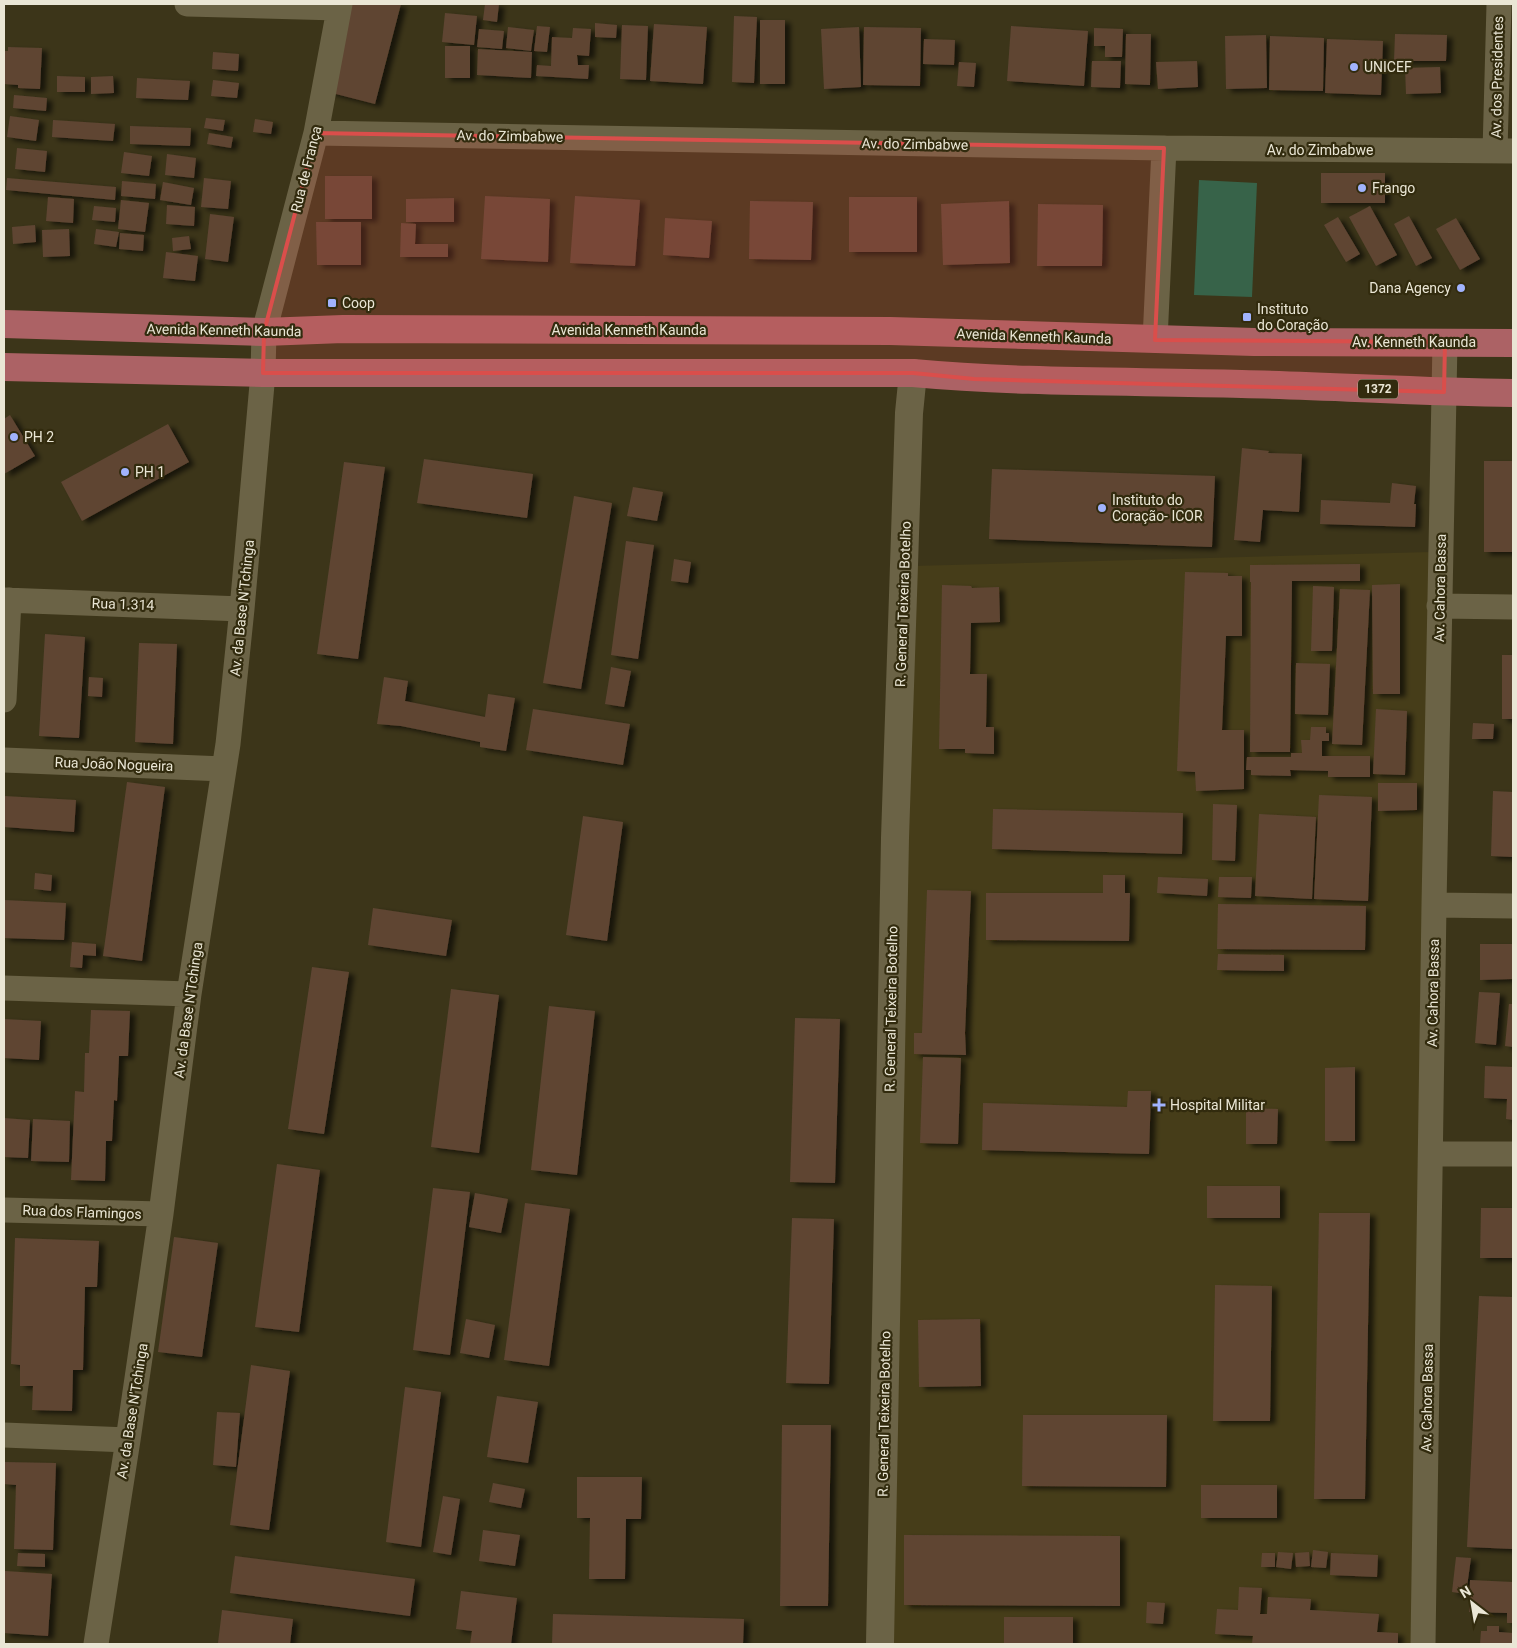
<svg xmlns="http://www.w3.org/2000/svg" width="1517" height="1648" viewBox="0 0 1517 1648" font-family="Roboto,sans-serif">
	<style>
		.built { fill: #463d19 }
		.green { fill: #376349 }
		.building { fill: #5e4533; filter: url(#shadow) }
		.lines { fill: none; stroke-linecap: round; stroke-linejoin: round }
		.street { stroke: #6b6346; stroke-width: 25 }
		.secondary { stroke: #6b6346; stroke-width: 28 }
		.primary { stroke: #ac6265; stroke-width: 28 }
		.marked { fill: #da4e4b; fill-opacity: 0.2; stroke: #da4e4b; stroke-width: 4; stroke-linejoin: round }
		.poi-dot { fill: #a1b3fd; stroke: #322b0e; stroke-width: 2 }
		.labels { text-anchor: middle; dominant-baseline: central; stroke-width: 4.5; stroke-linejoin: round; paint-order: stroke }
		.shield { fill: #322b0e; stroke: #b3ae99; stroke-width: 1 }
		.shield-label { font-size: 12px; font-weight: bold; fill: #eae6d5 }
		.poi-label { font-size: 14px; fill: #eae6d5; stroke: #322b0e; text-anchor: start }
		.street-label { font-size: 14px; fill: #eae6d5; stroke: #322b0e }
	</style>
	<defs>
		<filter id="shadow"><feDropShadow dx="5.5" dy="3" stdDeviation="2.5" flood-color="#0009"/></filter>
	</defs>
	<rect width="100%" height="100%" fill="#3c3519"/>
	<path class="built" d="M1431,552l-18,1092h-531l30,-1078z"/>
	<path class="green" d="M1199,180l58,3 -5,114 -58,-2z"/>
	<path class="building" d="M349,4h52l-26,100 -47,-12z
		M485,4h14l-2,18 -14,-2z
		M445,13l32,3 -3,29 -32,-3z
		M734,16l23,1 -3,66 -22,-1z
		M760,20h25v64h-25z
		M595,23l22,2 -1,13 -21,-1z
		M654,24l53,3 -4,57 -53,-3z
		M622,25l26,1 -2,54 -26,-1z
		M537,26l13,1 -3,25 -13,-1z
		M1011,26l77,5 -4,55 -77,-5z
		M508,27l26,3 -3,21 -25,-3z
		M859,27l2,60 -37,2 -3,-60z
		M864,27l57,1 -1,58 -57,-1z
		M573,28l18,1 -2,27 -12,-1 1,10h11l-1,14 -52,-3 1,-11 14,1 1,-29 20,1z
		M1094,28l29,1 -1,28h-17v-11h-11z
		M479,29l25,2 -2,18 -25,-2z
		M1126,34h25l-1,51 -25,-1z
		M1395,34l52,1 -1,26h-52z
		M1266,35l1,53 -41,1 -1,-53z
		M1270,36l54,2 -1,53 -54,-1z
		M924,39l31,1 -1,25 -31,-1z
		M1327,39l56,2 -2,54 -56,-2z
		M445,46h25v32h-25z
		M8,47l34,1 -2,41 -22,-1v-3l-14,-1v-33h4z
		M478,49l54,3 -1,26 -54,-3z
		M213,52l26,2 -1,17 -26,-2z
		M1092,61h29l-1,27 -29,-1z
		M1197,61l1,26 -40,2 -2,-27z
		M959,62l17,1 -2,24 -17,-1z
		M1440,67l1,26 -35,1 -1,-26z
		M57,76l28,1v15h-28z
		M113,76l1,17 -23,1v-17z
		M137,78l53,3 -2,19 -52,-2z
		M213,80l26,3 -2,15 -26,-2z
		M14,95l33,3 -1,13 -33,-3z
		M10,116l29,4 -3,21 -29,-4z
		M206,118l19,2 -2,11 -19,-3z
		M255,119l18,3 -2,12 -18,-2z
		M53,120l62,4 -2,17 -61,-4z
		M130,126l61,2 -1,18 -60,-2z
		M209,133l24,4 -2,11 -24,-4z
		M17,148l30,3 -2,21 -30,-3z
		M124,152l28,4 -3,20 -28,-3z
		M167,154l29,4 -2,20 -29,-3z
		M1321,173h64v30h-64z
		M325,176h47v43h-47z
		M7,178l109,9 -1,13 -109,-10z
		M204,178l27,3 -3,28 -27,-2z
		M122,181l34,3 -1,15 -34,-3z
		M163,182l31,6 -3,17 -31,-5z
		M485,196l65,3 -2,63 -67,-3z
		M575,196l65,4 -5,66 -65,-3z
		M48,197l26,2 -1,24 -27,-2z
		M849,197h68v55h-68z
		M454,198v24h-48v-23z
		M121,200l28,3 -4,29 -27,-3z
		M750,201l63,1 -2,58 -62,-1z
		M1009,201l1,62 -67,2 -2,-61z
		M1038,204l65,1 -1,61h-65z
		M167,205l28,2 -1,19 -28,-2z
		M94,206l22,2 -1,14 -23,-2z
		M1370,206l27,49 -21,11 -27,-49z
		M210,214l24,3 -6,45 -23,-3z
		M1409,216l23,42 -16,8 -22,-42z
		M1338,217l22,37 -14,8 -22,-37z
		M665,218l47,3 -3,37 -46,-3z
		M1456,218l24,41 -20,11 -24,-41z
		M316,222h45v43h-44z
		M401,223l15,1 -1,20h33v13h-48z
		M35,225l1,17 -23,2 -1,-17z
		M69,229l1,27 -27,1 -1,-27z
		M96,229l23,3 -3,15 -22,-3z
		M120,233l24,2 -1,16 -24,-2z
		M189,236l2,13 -18,2 -1,-13z
		M166,252l32,4 -3,25 -32,-3z
		M10,415l25,41 -31,18v-55z
		M168,424l21,38 -107,59 -21,-39z
		M1242,448l27,3 -1,2 34,1 -3,58 -36,-2 -3,32 -26,-2z
		M424,459l109,15 -6,44 -110,-15z
		M1484,461h29v91h-29z
		M344,462l41,5 -27,192 -41,-5z
		M992,469l223,7 -3,71 -223,-8z
		M1392,483l24,3 -2,18h2l-1,23 -95,-3 1,-24 69,3z
		M633,487l30,5 -6,29 -30,-5z
		M574,496l38,7 -31,186 -38,-6z
		M626,541l28,4 -16,114 -27,-4z
		M674,559l17,3 -3,21 -17,-2z
		M1360,564v17h-68l-2,171h-40l1,-170h-1v-17z
		M1185,572l43,1v3h14v60h-16l-4,94h22v59l-48,2 -1,-19 -18,-1z
		M1400,584v110h-27l-1,-109z
		M942,585l29,1 1,2 27,-1 1,35 -29,1 -1,51h17l-1,53h8v27l-29,-1v-4h-26z
		M1313,586l21,1 -2,64h-21z
		M1340,589l30,1 -8,155 -30,-1z
		M45,634l40,3 -6,101 -40,-2z
		M139,643l38,1 -4,100 -38,-2z
		M1502,655h11v64h-11z
		M1296,663l34,1 -2,51 -33,-1z
		M611,667l20,4 -7,36 -19,-3z
		M89,677l14,1 -1,19 -14,-1z
		M384,677l24,4 -3,20 80,16 3,-23 27,4 -9,53 -26,-4v-5l-79,-16 -24,-2z
		M533,709l97,15 -7,41 -97,-15z
		M1376,709l31,2 -2,64 -32,-1z
		M1473,723l21,1 -1,15h-21z
		M1311,727h15v6h3v8h-7v15h48v21h-42v-6l-38,-1 1,6 -40,-1v-5h-5l1,-13h44v-4h11l-1,-13h9z
		M127,782l38,5 -23,174 -39,-5z
		M1378,783h39v27l-39,1z
		M1493,791l20,1v65l-22,-1z
		M1319,795l53,2 -4,104 -54,-2z
		M4,796l72,4 -2,32 -70,-5z
		M1213,804l24,1 -2,56 -23,-1z
		M993,809l190,4 -1,41 -190,-5z
		M1259,814l57,3 -4,82 -57,-3z
		M583,816l40,6 -16,119 -41,-6z
		M35,873l17,2 -1,16 -17,-2z
		M1103,875h22v18h5l-1,48 -143,-1v-47h117z
		M1158,877l50,2 -1,17 -50,-3z
		M1219,877h33l-1,21 -33,-1z
		M927,890l44,1 -6,142 1,22 -52,-1v-21h8z
		M4,900l62,3 -2,37 -60,-2z
		M1218,904l148,2 -1,44 -148,-1z
		M373,908l79,12 -6,36 -78,-11z
		M72,942l24,2v12l-13,-1 -1,13 -12,-1z
		M1480,944h33v35l-33,1z
		M1218,954l66,1v16l-67,-1z
		M312,967l37,5 -25,162 -36,-5z
		M451,989l48,6 -20,158 -48,-6z
		M1479,992l21,1 -4,52 -21,-2z
		M1509,1004h4v43l-8,-1z
		M549,1006l46,5 -18,164 -46,-5z
		M91,1010l39,1 -2,45h-9l-2,45 -3,-1 -2,41h-6l-1,40 -34,-1 4,-89 9,1 1,-39h4z
		M795,1018l45,1 -5,164 -45,-1z
		M4,1019l37,2 -2,39 -35,-2z
		M923,1057l38,1 -3,86 -38,-1z
		M1485,1066l28,1v53l-7,-1 1,-20 -23,-1z
		M1355,1067v74h-30v-73z
		M1128,1091h23l-2,63 -167,-4 1,-47 144,4z
		M1246,1108l32,1 -1,35h-31z
		M4,1118l26,2 -2,38 -24,-1z
		M33,1119l37,2 -1,41 -38,-1z
		M277,1164l43,6 -21,162 -44,-5z
		M1207,1186h73v32h-73z
		M433,1188l37,4 -20,163 -37,-5z
		M475,1193l33,6 -7,34 -32,-6z
		M525,1203l45,6 -21,157 -45,-6z
		M1481,1208h32v50h-33z
		M1319,1213h51l-5,286h-51z
		M792,1218l42,1 -5,165 -43,-1z
		M174,1237l44,6 -16,114 -44,-5z
		M15,1238l84,3 -2,46h-12l-2,83h-10l-1,41 -40,-1 1,-24h-13v-21l-9,-1z
		M1215,1285l57,1 -2,135h-57z
		M1479,1296l34,1v252l-46,-2z
		M466,1319l29,6 -6,33 -29,-5z
		M980,1319l1,67 -62,1 -1,-67z
		M251,1365l39,6 -21,159 -39,-5z
		M405,1387l36,5 -20,155 -35,-5z
		M497,1396l41,6 -10,61 -41,-6z
		M217,1412l23,1 -4,54 -23,-2z
		M1023,1415h144l-1,72 -144,-1z
		M782,1425h49l-3,181h-48z
		M4,1462l52,1 -3,87 -39,-1 2,-64 -12,-1z
		M577,1477h65l-1,42h-15l-1,60h-36l1,-61h-13z
		M493,1483l32,6 -4,19 -32,-6z
		M1201,1485h76v33h-76z
		M443,1496l17,3 -9,56 -18,-3z
		M483,1530l37,5 -5,31 -36,-5z
		M904,1535l216,1v70l-216,-1z
		M1313,1550l15,2 -2,16 -15,-1z
		M1278,1552l15,1 -2,16 -15,-2z
		M1309,1552l1,14 -14,1 -1,-14z
		M18,1553l27,1v13l-28,-1z
		M1262,1553h13v14h-14z
		M1331,1553l47,2 -1,22 -47,-2z
		M235,1556l180,23 -5,37 -180,-23z
		M1456,1557l15,1 -5,36 -14,-2z
		M5,1571l47,3 -4,62 -44,-3z
		M1470,1580l43,2v41h-6v-10l-38,-1z
		M1239,1587l23,1 -2,26h7l1,-17 43,2 -1,11 69,4 -2,18 21,1v11h-146l1,-8 -38,-2 2,-25 21,1z
		M461,1591l56,7 -6,46h-41l2,-13 -16,-2z
		M1147,1602l18,1 -2,21 -17,-1z
		M222,1610l71,9 -3,25 -72,-1z
		M553,1614l191,5 -1,25h-191z
		M1004,1617h69v27h-69z
		M1487,1626h12v6l14,1v11h-33l1,-13h6z"/>
	<g class="lines">
		<path class="street" d="M187,4l151,4
			M316,133l848,15 349,3
			M1495,151l4,-147
			M1155,340l9,-192
			M4,600l238,9
			M1439,606l74,1
			M4,700l5,-100
			M4,760l220,9
			M1434,905l79,1
			M4,988l185,6
			M1431,1154h82
			M4,1210l157,4
			M4,1435l124,5
			M96,1644l32,-204 33,-226 28,-220 39,-250 14,-135 21,-236 1,-41 52,-199 24,-129
			M1423,1644l11,-739 11,-563"/>
		<path class="secondary" d="M880,1644l15,-806 14,-425 4,-40"/>
		<path class="primary" d="M4,324l260,8 79,-3 547,2 364,11 259,1
			M4,367l259,6h650c109,10 219,8 329,11 90,2 181,8 271,9"/>
	</g>
	<path class="marked" d="M316,133l848,15 -9,192 290,2 -1,50 -470,-13 -61,-6h-650l1,-41z"/>
	<g class="poi-dot">
		<circle cx="1354" cy="67" r="5"/>
		<circle cx="1362" cy="188" r="5"/>
		<circle cx="1461" cy="288" r="5"/>
		<rect x="327" y="298" width="10" height="10" rx="2.5"/>
		<rect x="1242" y="312" width="10" height="10" rx="2.5"/>
		<circle cx="14" cy="437" r="5"/>
		<circle cx="125" cy="472" r="5"/>
		<circle cx="1102" cy="508" r="5"/>
		<path d="M1156.5 1097.5h5v5h5v5h-5v5h-5v-5h-5v-5h5z"/>
	</g>
	<g class="labels">
		<rect class="shield" x="1358" y="379.5" width="40" height="19" rx="4"/>
		<g class="shield-label">
			<text x="1378" y="389">1372</text>
		</g>
		<g class="poi-label">
			<text x="1364" y="67">UNICEF</text>
			<text x="1372" y="188">Frango</text>
			<text x="1451" y="288" text-anchor="end">Dana Agency</text>
			<text x="342" y="303">Coop</text>
			<text x="1257" y="309">Instituto<tspan x="1257" dy="16">do Coração</tspan></text>
			<text x="24" y="437">PH 2</text>
			<text x="135" y="472">PH 1</text>
			<text x="1112" y="500">Instituto do<tspan x="1112" dy="16">Coração- ICOR</tspan></text>
			<text x="1170" y="1105">Hospital Militar</text>
		</g>
		<g class="street-label">
			<text transform="translate(1497 77) rotate(-89)">Av. dos Presidentes</text>
			<text transform="translate(510 136) rotate(1)">Av. do Zimbabwe</text>
			<text transform="translate(915 144) rotate(1)">Av. do Zimbabwe</text>
			<text x="1320" y="150">Av. do Zimbabwe</text>
			<text transform="translate(306 169) rotate(-76)">Rua de França</text>
			<text transform="translate(224 330) rotate(1)">Avenida Kenneth Kaunda</text>
			<text x="629" y="330">Avenida Kenneth Kaunda</text>
			<text transform="translate(1034 336) rotate(2)">Avenida Kenneth Kaunda</text>
			<text x="1414" y="342">Av. Kenneth Kaunda</text>
			<text transform="translate(1440 588) rotate(-89)">Av. Cahora Bassa</text>
			<text transform="translate(123 604) rotate(2)">Rua 1.314</text>
			<text transform="translate(903 604) rotate(-88)">R. General Teixeira Botelho</text>
			<text transform="translate(242 608) rotate(-84)">Av. da Base N'Tchinga</text>
			<text transform="translate(114 764) rotate(2)">Rua João Nogueira</text>
			<text transform="translate(1433 993) rotate(-89)">Av. Cahora Bassa</text>
			<text transform="translate(891 1009) rotate(-89)">R. General Teixeira Botelho</text>
			<text transform="translate(188 1010) rotate(-82)">Av. da Base N'Tchinga</text>
			<text transform="translate(82 1212) rotate(2)">Rua dos Flamingos</text>
			<text transform="translate(1427 1398) rotate(-89)">Av. Cahora Bassa</text>
			<text transform="translate(132 1411) rotate(-81)">Av. da Base N'Tchinga</text>
			<text transform="translate(884 1414) rotate(-89)">R. General Teixeira Botelho</text>
		</g>
	</g>
	<rect width="1517" height="1648" fill="none" stroke="#eae6d5" stroke-width="10"/>
	<g transform="translate(1472 1603) rotate(329)" stroke="#322b0e" stroke-width="4" paint-order="stroke">
	<path d="M0-4L9 19L0 12L-9 19Z" fill="#eae6d5"/>
	<text y="-8" font-size="14" font-weight="bold" text-anchor="middle" fill="#eae6d5">N</text>
	</g>
</svg>
